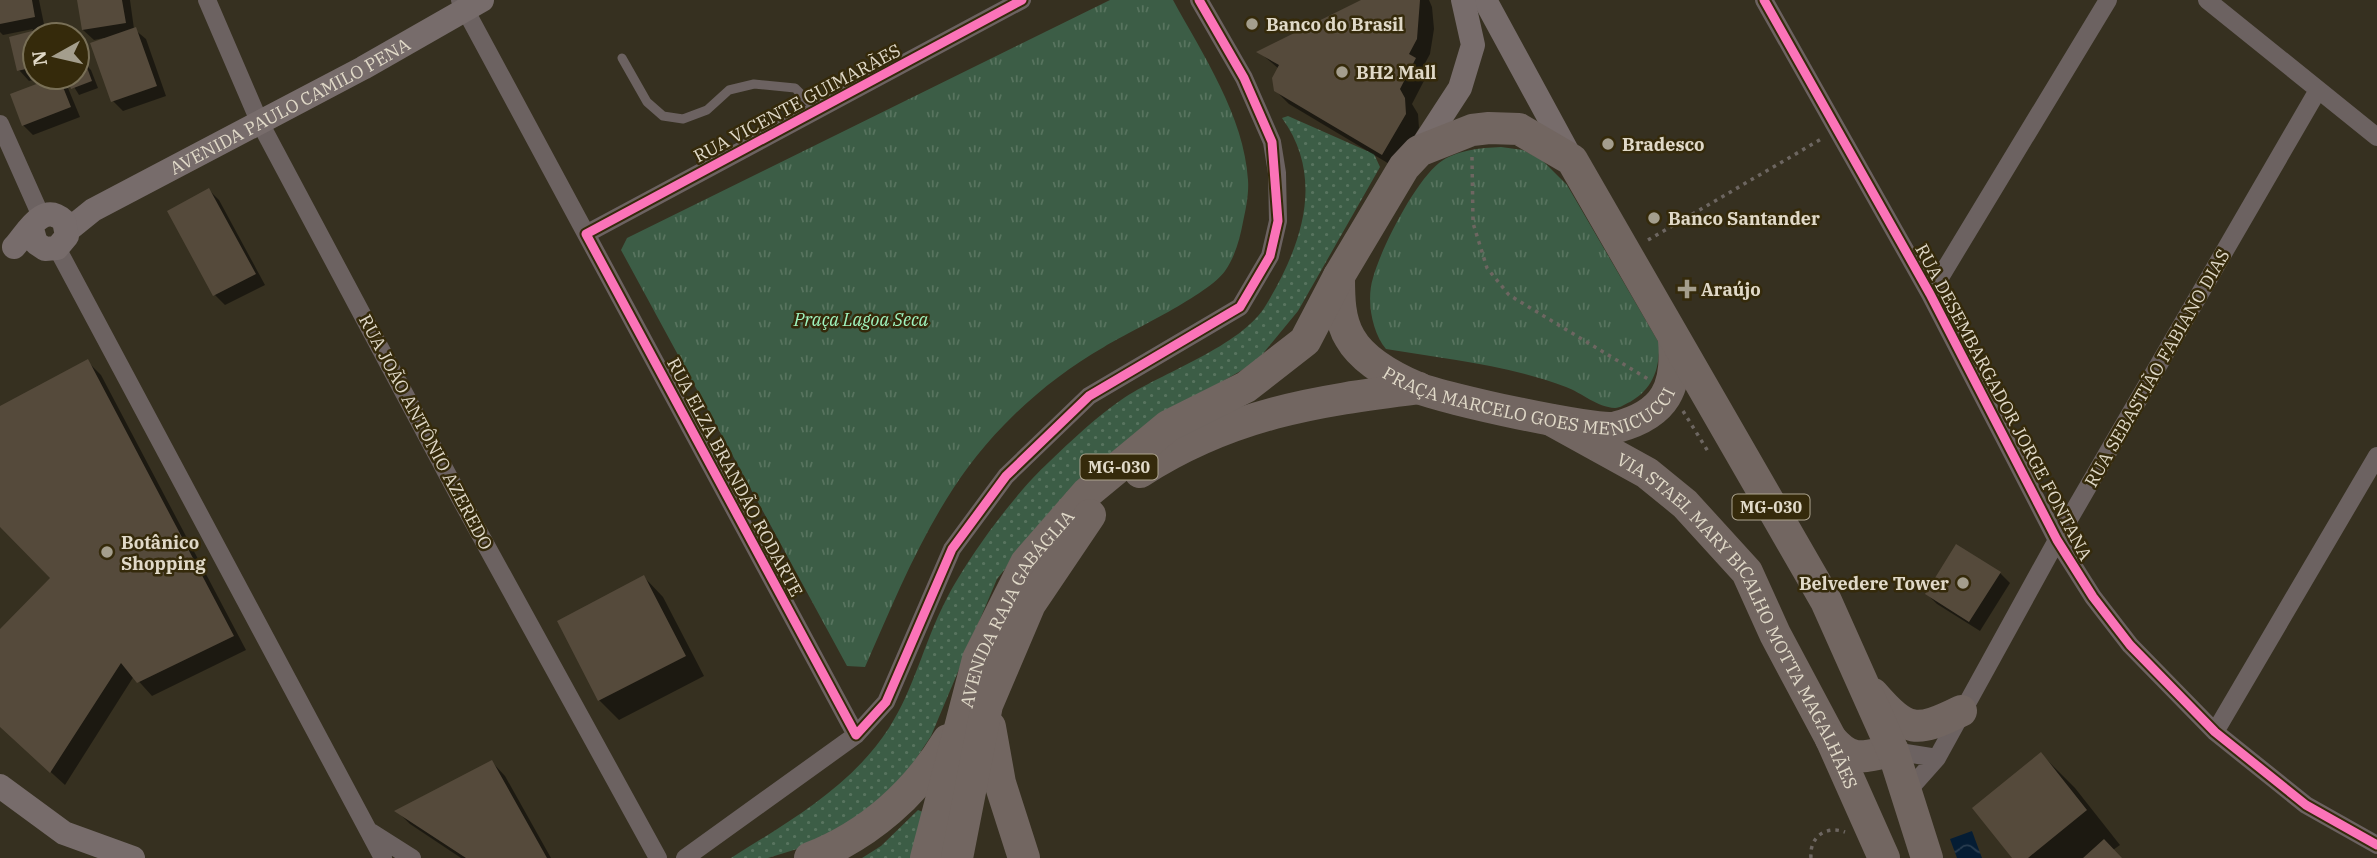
<svg xmlns="http://www.w3.org/2000/svg" width="2377" height="858" viewBox="0 0 2377 858" font-family="'IBM Plex Serif',serif">
	<style>
		.grass { fill: url(#grass-dots) }
		.park { fill: url(#park-tufts) }
		.water { fill: url(#water-waves) }
		.shadow { fill: #0007 }
		.building { fill: #554a3b }
		.lines { fill: none; stroke-linecap: round; stroke-linejoin: round }
		.path { stroke: #6d6661; stroke-width: 3.5; stroke-dasharray: 3.5 5; stroke-linecap: butt }
		.lane { stroke: #6c6261; stroke-width: 9 }
		.street { stroke: #6c6261; stroke-width: 18 }
		.secondary { stroke: #776c6b; stroke-width: 24 }
		.highway { stroke: #726661; stroke-width: 32 }
		.cycleway-casing { stroke: #352a0b; stroke-width: 13 }
		.cycleway { stroke: #fb73b8; stroke-width: 9 }
		.poi-dot { fill: #a49e8d; stroke: #352a0b; stroke-width: 2.5 }
		.labels { text-anchor: middle; dominant-baseline: central; stroke-width: 5; stroke-linejoin: round; paint-order: stroke }
		.shield { fill: #352a0b; stroke: #ada48f; stroke-width: 2 }
		.shield-label { font-size: 16px; font-weight: bold; fill: #e0d9c8 }
		.poi-label { font-size: 18px; font-weight: bold; fill: #e0d9c8; stroke: #352a0b; text-anchor: start }
		.street-label { font-size: 18px; fill: #e0d9c8; stroke: #352a0b }
		.park-label { font-size: 18px; font-style: italic; fill: #a0f5c0; stroke: #352a0b }
	</style>
	<defs>
		<pattern id="grass-dots" width="8" height="8" patternUnits="userSpaceOnUse" patternTransform="scale(1.75)"><rect width="8" height="8" fill="#3c5d46"/><path d="M2 2h.1M6 6h.1" fill="none" stroke="#58745f" stroke-width="1.8" stroke-linecap="round"/></pattern>
		<pattern id="park-tufts" width="24" height="20" patternUnits="userSpaceOnUse" patternTransform="scale(1.75)"><rect width="24" height="20" fill="#3c5d46"/><path d="M3 7l-1-3M5 7V3M7 7l1-3M15 17l-1-3M17 17v-4M19 17l1-3" fill="none" stroke="#58745f"/></pattern>
		<pattern id="water-waves" width="16" height="10" patternUnits="userSpaceOnUse" patternTransform="scale(1.75)"><rect width="16" height="10" fill="#051d34"/><path d="M0 5q4-4 8 0t8 0" fill="none" stroke="#293d50"/></pattern>
	</defs>
	<rect width="100%" height="100%" fill="#363020"/>
	<path class="grass" d="M1288,116l86,38 6,13 -82,144 -42,51 -45,26 -146,107 -68,84 -66,157 -33,50 -72,54 -58,18h-37c57,-36 120,-71 158,-130 25,-39 35,-85 56,-126 21,-42 69,-108 104,-140 22,-21 47,-45 72,-62 41,-28 120,-53 145,-95 35,-58 60,-126 16,-187z
		M918,810l5,2 -8,46h-53l19,-12z"/>
	<path class="park" d="M1110,0h63c30,55 71,116 75,180 1,13 -2,29 -5,42 -3,16 -8,35 -18,49 -17,24 -93,59 -121,76 -37,21 -71,48 -100,78 -67,68 -101,156 -139,242l-18,-1 -226,-416 6,-12z
		M1501,147l22,3 19,10 25,25 92,158c1,25 -6,46 -29,59 -5,2 -10,6 -15,6 -18,-1 -33,-15 -49,-21 -57,-22 -120,-28 -180,-38 -14,-17 -20,-49 -13,-71 8,-30 42,-96 66,-115 17,-13 41,-15 62,-16z"/>
	<path class="water" d="M1972,831l10,27h-25l-7,-19z"/>
	<path class="shadow" d="M0,0h39l6,29 18,-4 10,10h-38v42h9l-15,4 -10,-11 14,-41 -30,6 -3,-3z
		M78,0h52l4,29 12,10 20,57 -43,15 -10,-10 -9,-63 -10,2 -11,-10z
		M1365,0h64l3,7 2,22 -4,25 -7,13 5,6 -16,31 6,10 1,14 -23,40 -107,-64 -14,-14 4,-21 -20,-17z
		M77,50l4,15 4,-1 6,6 7,18 -19,7 -11,-18h9z
		M58,78l10,10 12,29 -47,18 -10,-10z
		M209,190l10,10 46,85 -40,20 -10,-10z
		M88,362l13,13 145,275 -94,46 -18,-20 -69,109 -65,-59v-95l53,-53 -53,-54v-116z
		M2000,573l10,10 -30,48 -43,-27 -10,-10z
		M644,577l19,20 41,79 -85,44 -20,-20 -40,-79z
		M2041,754l34,34 45,57 -7,5 8,8h-107z
		M492,762l13,14 46,82h-90l-51,-34 -13,-13z"/>
	<path class="building" d="M0,0h32l3,17 -35,7z
		M77,0h45l4,23 -44,7z
		M1361,0h59l-3,39 -8,15 7,4 -16,31 5,9 1,16 -24,41 -108,-64 -2,-13 7,-13 -23,-13z
		M63,23l4,12h-32v32l-18,4 -8,-34z
		M136,27l21,59 -46,16 -21,-59z
		M85,62l7,19 -21,8 -4,-12h10v-13z
		M55,77h4l12,30 -49,19 -12,-32z
		M209,188l47,86 -43,22 -46,-85z
		M88,359l146,277 -97,47 -16,-20 -71,110 -50,-46v-98l50,-51 -50,-51v-121z
		M1956,544l45,28 -32,50 -44,-28z
		M644,575l42,81 -88,45 -41,-80z
		M2041,752l46,58 -59,48h-16l-40,-50z
		M492,760l55,98h-81l-72,-47z
		M2104,839l18,19h-39z"/>
	<g class="lines">
		<path class="path" d="M1472,157l1,66 14,45 22,27 139,84
			M1648,240l175,-102
			M1683,411l26,42
			M1811,858c-2,-21 15,-33 34,-26"/>
		<path class="lane" d="M622,58l25,44 16,14 20,3 24,-9 22,-20 25,-6 41,4 22,22"/>
		<path class="street" d="M207,0l52,121 201,377 198,360
			M460,0l396,735
			M1764,0l166,294 127,246 36,57 37,48 85,87 91,73 71,40
			M2207,0l170,137
			M0,124l41,92
			M586,234l436,-234
			M57,248l326,610
			M1930,294l178,-294
			M2215,732l162,-276
			M1893,751l44,7
			M1905,794l32,-36 120,-218 261,-450
			M371,832l41,26
			M685,858l171,-123 30,-33 66,-153 54,-73 83,-80 151,-89 30,-51 8,-35 -1,-48 -5,-31 -28,-64 -45,-78"/>
		<g class="secondary">
			<path d="M1485,0l87,160"/>
			<path d="M1419,151l41,-63 13,-43 -10,-45"/>
			<path id="s1" d="M67,231l26,-21 270,-142 119,-68"/>
			<path d="M14,247c13,-14 28,-46 50,-26l3,15 -10,12 -12,1 -9,-6 -4,-14"/>
			<path d="M0,786l64,47 69,25"/>
		</g>
		<g class="highway">
			<path id="s2" d="M1339,276c0,21 0,44 11,62 13,23 45,40 68,50 25,10 179,45 199,39 49,-13 61,-40 57,-87"/>
			<path id="s3" d="M1551,420l96,53 38,31 62,68 28,62 56,105 53,119"/>
			<path d="M1140,472c90,-58 175,-71 279,-84"/>
			<path d="M1873,694c34,39 43,39 88,17"/>
			<path d="M990,727l10,56 24,75"/>
			<path d="M1831,739c22,25 32,17 62,12"/>
			<path d="M810,858c59,-23 106,-65 138,-118"/>
			<path id="s4" d="M926,858l52,-199 48,-96 61,-70 81,-67 78,-39 59,-46 34,-65 65,-109 15,-16 53,-21 17,-2 30,1 53,31 254,441 67,150 34,107"/>
			<path d="M957,858l30,-153 43,-101 60,-89"/>
		</g>
		<defs>
			<path id="cycleway" d="M1022,0l-436,234 270,501 30,-33 66,-153 54,-73 83,-80 151,-89 30,-51 8,-35 -6,-79 -28,-64 -45,-78
				M1764,0l166,294 127,246 36,57 37,48 85,87 91,73 71,40"/>
		</defs>
		<use href="#cycleway" class="cycleway-casing"/>
		<use href="#cycleway" class="cycleway"/>
	</g>
	<g class="poi-dot">
		<circle cx="1252" cy="24" r="7"/>
		<circle cx="1342" cy="72" r="7"/>
		<circle cx="1608" cy="144" r="7"/>
		<circle cx="1654" cy="218" r="7"/>
		<path d="M1683.5 278.5h7v7h7v7h-7v7h-7v-7h-7v-7h7z"/>
		<circle cx="107" cy="552" r="7"/>
		<circle cx="1963" cy="583" r="7"/>
	</g>
	<g class="labels">
		<g class="shield">
			<rect x="1080.5" y="454.5" width="77" height="25" rx="5"/>
			<rect x="1732.5" y="494.5" width="77" height="25" rx="5"/>
		</g>
		<g class="shield-label">
			<text x="1119" y="467">MG-030</text>
			<text x="1771" y="507">MG-030</text>
		</g>
		<g class="poi-label">
			<text x="1266" y="24">Banco do Brasil</text>
			<text x="1356" y="72">BH2 Mall</text>
			<text x="1622" y="144">Bradesco</text>
			<text x="1668" y="218">Banco Santander</text>
			<text x="1701" y="289">Araújo</text>
			<text x="121" y="542">Botânico<tspan x="121" dy="21">Shopping</tspan></text>
			<text x="1949" y="583" text-anchor="end">Belvedere Tower</text>
		</g>
		<g class="street-label">
			<text transform="translate(797 103) rotate(-28)">RUA VICENTE GUIMARÃES</text>
			<text stroke="none"><textPath href="#s1" startOffset="256">AVENIDA PAULO CAMILO PENA</textPath></text>
			<text transform="translate(2157 368) rotate(-60)">RUA SEBASTIÃO FABIANO DIAS</text>
			<text stroke="none"><textPath href="#s2" startOffset="266">PRAÇA MARCELO GOES MENICUCCI</textPath></text>
			<text transform="translate(2004 402) rotate(62)">RUA DESEMBARGADOR JORGE FONTANA</text>
			<text transform="translate(426 432) rotate(62)">RUA JOÃO ANTÔNIO AZEREDO</text>
			<text transform="translate(735 477) rotate(62)">RUA ELZA BRANDÃO RODARTE</text>
			<text stroke="none"><textPath href="#s4" startOffset="268">AVENIDA RAJA GABÁGLIA</textPath></text>
			<text stroke="none"><textPath href="#s3" startOffset="284">VIA STAEL MARY BICALHO MOTTA MAGALHÃES</textPath></text>
		</g>
		<g class="park-label">
			<text x="861" y="319">Praça Lagoa Seca</text>
		</g>
	</g>
	<g transform="translate(56 56) rotate(262)"><circle r="33" fill="#352a0b" stroke="#797057" stroke-width="2"/>
	<path d="M0-5L12 26L0 18L-12 26Z" fill="#a49e8d"/>
	<text y="-10" font-size="19" font-weight="bold" text-anchor="middle" fill="#e0d9c8">N</text>
	</g>
</svg>
